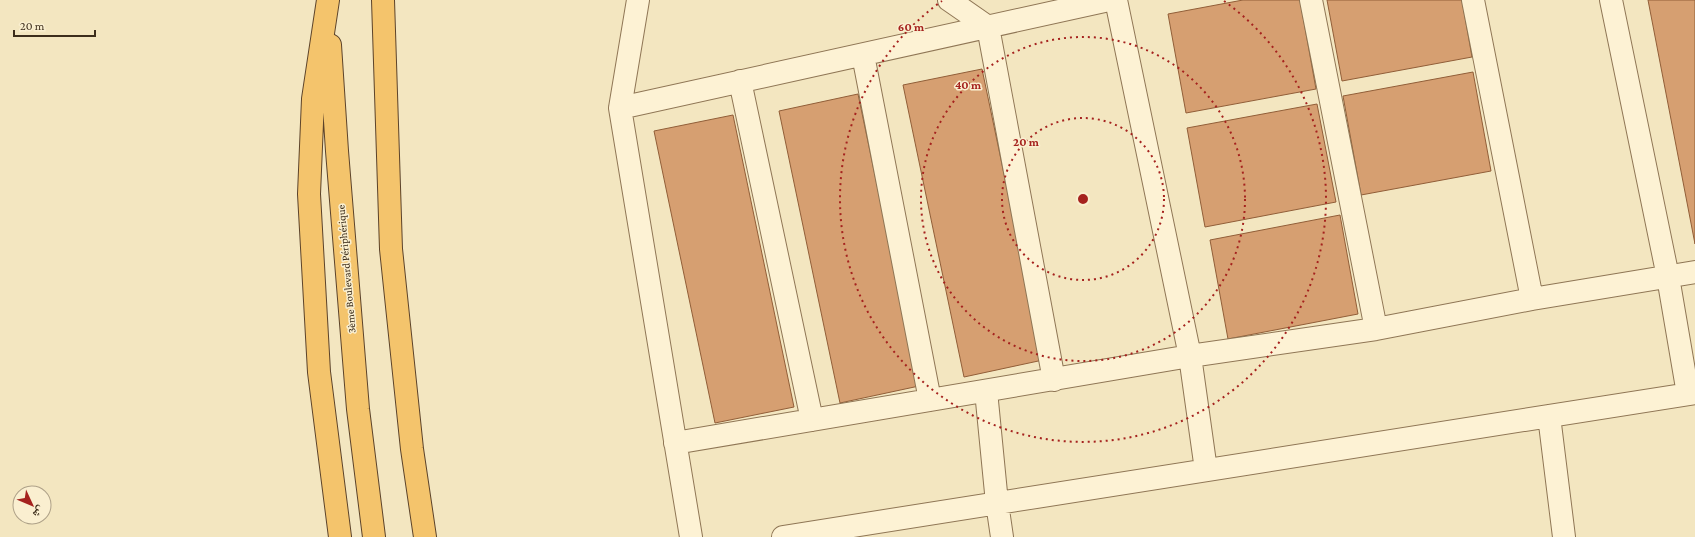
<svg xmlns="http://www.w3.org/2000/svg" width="1695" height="537" viewBox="0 0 1695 537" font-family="'Crimson Pro','Noto Naskh Arabic',serif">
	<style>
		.building { fill: #d69f71; stroke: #915e38 }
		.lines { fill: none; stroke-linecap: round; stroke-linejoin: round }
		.minor-casing { stroke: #8f7655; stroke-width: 24 }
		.trunk-casing { stroke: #5c432a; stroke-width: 24 }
		.minor { stroke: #fdf2d4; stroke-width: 22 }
		.trunk { stroke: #f4c46c; stroke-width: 22 }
		.ring { fill: none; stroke: #a5221e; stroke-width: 2; stroke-dasharray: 2 4 }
		.labels { text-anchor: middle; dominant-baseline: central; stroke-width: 3; stroke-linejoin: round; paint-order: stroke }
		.street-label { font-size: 11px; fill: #3c2d1b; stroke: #faefd0 }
		.centre { fill: #a5221e; stroke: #faefd0; stroke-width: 2 }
		.ring-label { font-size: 12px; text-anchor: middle; font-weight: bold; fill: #a5221e; stroke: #faefd0; stroke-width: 3; stroke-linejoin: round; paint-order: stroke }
	</style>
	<rect width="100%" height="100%" fill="#f3e6c0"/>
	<path class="building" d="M1243,0h57l16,89 -130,24 -18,-99z
		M1327,0h135l10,57 -130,24z
		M1648,0h47v244z
		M982,69l61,291 -79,17 -61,-292z
		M1473,72l18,99 -130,24 -18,-99z
		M858,94l61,292 -79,17 -61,-292z
		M1317,104l19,98 -131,25 -18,-99z
		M733,115l61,292 -79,16 -61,-292z
		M1340,215l18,99 -130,25 -18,-99z"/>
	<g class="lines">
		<defs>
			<path id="minor" d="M638,0l-18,108 71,429
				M949,0l39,27 66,353
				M1116,0l74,356 16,114
				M1311,0l65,329
				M1473,0l59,299
				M1611,0l57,277 20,117
				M863,55l67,345
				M740,81l72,339
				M620,108l489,-108
				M986,391l11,112 5,34
				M1549,416l15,121
				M675,443l515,-87 186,-27 156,-30 163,-27
				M783,537l912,-144"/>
			<path id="trunk" d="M328,0l-15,99 -4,95 10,178 21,165
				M383,0l8,249 21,200 13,88
				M330,45l7,106 21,258 16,128"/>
		</defs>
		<use href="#minor" class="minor-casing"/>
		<use href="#trunk" class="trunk-casing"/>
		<use href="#minor" class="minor"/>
		<use href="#trunk" class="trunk"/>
	</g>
	<g class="ring">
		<circle cx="1083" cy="199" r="81"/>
		<circle cx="1083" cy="199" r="162"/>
		<path d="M1224 1A243 243 0 1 1 942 1"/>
	</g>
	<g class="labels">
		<g class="street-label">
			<text transform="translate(346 269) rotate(-95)">3ème Boulevard Périphérique</text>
		</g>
	</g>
	<circle cx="1083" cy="199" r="6" class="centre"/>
	<g class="ring-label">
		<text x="911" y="31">60 m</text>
		<text x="968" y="89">40 m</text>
		<text x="1026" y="146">20 m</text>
	</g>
	<g transform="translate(32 505) rotate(134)"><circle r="19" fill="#faefd0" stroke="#aea188"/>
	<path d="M0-3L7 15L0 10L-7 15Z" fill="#a5221e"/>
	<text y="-6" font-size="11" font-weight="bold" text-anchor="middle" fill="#3c2d1b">ش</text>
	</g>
	<path d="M14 30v6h81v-6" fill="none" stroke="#3c2d1b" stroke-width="2"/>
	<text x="20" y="30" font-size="12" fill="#3c2d1b" stroke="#faefd0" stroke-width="3" paint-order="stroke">20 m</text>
</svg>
